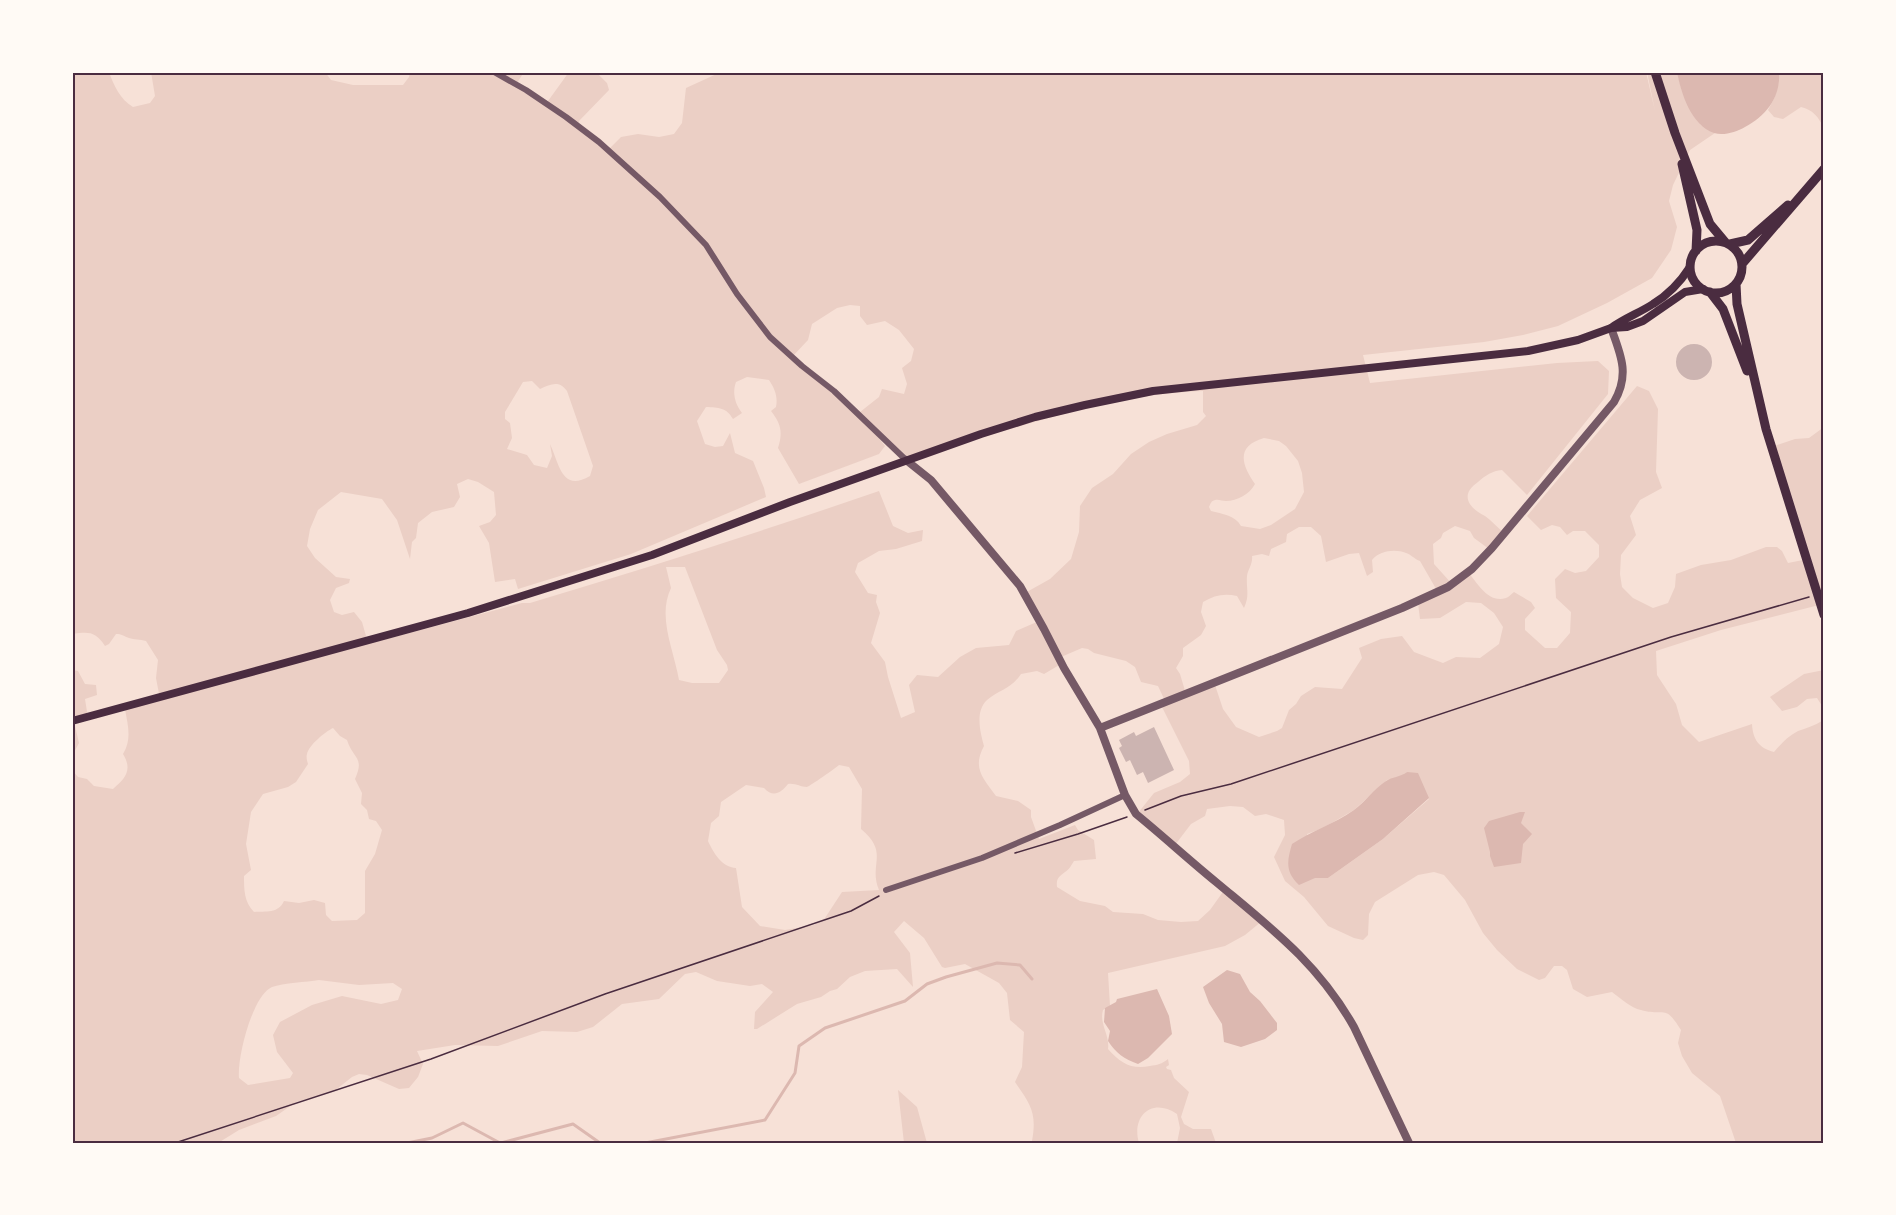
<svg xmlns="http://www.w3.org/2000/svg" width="1896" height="1215" viewBox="0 0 1896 1215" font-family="Poppins,sans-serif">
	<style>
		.green { fill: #ebcfc5; fill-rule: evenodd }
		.water { fill: #dcb8b0 }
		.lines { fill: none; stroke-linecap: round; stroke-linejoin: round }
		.stream { stroke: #dcb8b0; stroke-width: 3 }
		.building { fill: #ccb4b1 }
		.path { stroke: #4a2c40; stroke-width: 1.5 }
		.minor { stroke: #755966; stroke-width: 6 }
		.tertiary { stroke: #755966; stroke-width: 8 }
		.secondary { stroke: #4a2c40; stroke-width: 8 }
		.primary { stroke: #4a2c40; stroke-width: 9 }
		.neatline { fill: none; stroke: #4a2c40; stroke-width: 2 }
	</style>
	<rect width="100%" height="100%" fill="#f7e1d7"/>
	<path class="green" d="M72,72h37c5,14 11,27 24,35l17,-4 5,-7 -4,-24h174l6,8 22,5h50l6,-8 1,-5h114l-7,11 28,18h3l21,-29h27l11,11 2,7 -30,31 -1,4 32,23 11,-11 17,-3 21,3 15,-3 8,-11 4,-35 35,-16h925l9,39 -8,-39h30l5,19 19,34 14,8 -25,17 -17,35 -4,16 8,26 -6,23 -19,28 -45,25 -49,23 -35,9 -39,7 -121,13 7,28 187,-20 41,-2 11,10 -1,23 -81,101 -25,-25c-10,1 -16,5 -24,12 -19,13 -9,26 7,34 6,4 12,11 18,16l-14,17 -15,-11 -4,-7 -15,-5 -12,7 -2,5 -8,6 1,20 18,20 17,-11c8,10 20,31 37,25 3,-1 5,-4 8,-6l17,10 4,6 -10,11v11l20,18h12l13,-15 1,-21 -15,-14 -1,-19 10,-10 10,4 11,-2 13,-14v-12l-14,-14h-12l-6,4 -7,-8 -8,-2 -11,5 -14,-14 110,-130 12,5 9,18 -2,63 6,16 -22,12 -10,16 6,19 -15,20 -1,19 2,13 11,11 20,10 15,-5 7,-16 1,-13 25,-9 30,-5 35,-13h11l5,4 6,12 20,-4 -34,-113 21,-7 14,-1 15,-11v181l-1,-4 -102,26 -65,21 1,24 19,29 6,21 17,17 53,-18c1,16 7,24 22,28 7,-8 14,-16 24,-21 8,-3 16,-5 24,-10l2,-12 -7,-11 -10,1 -10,8 -15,4 -12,-14 34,-23 20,-4v473h-88l-16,-47 -28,-23 -10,-17 -4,-13 3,-13c-17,-27 -15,-13 -40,-20 -10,-2 -21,-12 -29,-18l-25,5 -14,-8 -6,-19 -5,-4h-8l-9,12 -6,2 -22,-11 -20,-19 -14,-17 -18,-33 -21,-25 -10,-3 -16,3 -43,27 -6,12 -1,21 -5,5 -9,-2 -26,-12 -24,-29 -19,-16 -11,-24 11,-22 -1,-15 -18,-6 -11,2 -12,-9 -13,-1 -23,3 -2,7 -14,8 -16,21 -37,-32 16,-20 26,-11 10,-8 -1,-13 -27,-54 4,-4 -8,-17 -17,-4 -6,-15 -9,-6 -32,-8 -6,-4 -6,-1 -21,9v7l-17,10 -7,-3 -16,3c-11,16 -21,15 -34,26 -12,11 -7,32 -3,46 -12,22 -1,32 12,50l22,5 13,9v7l8,22 36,-14 3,5 16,10 2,19 -22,2c-2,3 -5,9 -9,11 -6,5 -9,6 -8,15l23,14 25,5 8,6 30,2 15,6 23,2 17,-1 12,-11 15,-21 37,32 -17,14 -20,11 -117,27 2,33 -7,4c-4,14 7,25 5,39 12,14 24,21 42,17 7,-1 12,-2 18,-7l1,6 -3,2 1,2 4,1 3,8 15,14 -8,25 3,7 9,5h18l5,14h-39l3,-15 -3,-14c-25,-17 -46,2 -38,29h-109l2,-2c5,-28 -1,-36 -17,-59l7,-15 2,-35 -14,-12 -3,-27 -8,-10 -34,-19 -20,4 -3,-1 -18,-29 -20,-17 -10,11 16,21 3,34 -16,-18 -32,2 -15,6 -13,12 -7,2 -9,6 -24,7 -40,25h-3l1,-17 18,-20 -11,-8 -12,2 -33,-5 -21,-9 -11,2 -26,25 -37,5 -29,23 -16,5 -35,-1 -44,15 -43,-1 -38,6 6,13 -5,13 -9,11 -10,1 -32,-14 -8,-1 -7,3 -19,15 -37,10 -20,14 -37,14 -21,13h-146v-373l6,7 9,2 7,7 19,3c12,-10 20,-19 10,-35 9,-15 5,-28 2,-45l35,-10 -4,-21 2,-18 -12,-19c-6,-2 -12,-1 -17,-3 -6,-2 -7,-4 -13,-4l-7,10 -4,2c-10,-15 -16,-14 -33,-12zM850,305l10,1v10l7,9 18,-4 14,9 15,19 -3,12 -9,7 5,16 -3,10 -22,-5 -3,8 -19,15 -67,-56 15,-16 4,-16 25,-16zM747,377l22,3c6,9 9,17 7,27l-5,4c10,13 12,21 7,37l21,36 80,-30 6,-8 -19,-24 45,40 26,-11c87,-25 174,-57 266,-60v21l3,4 -9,9 -30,9 -18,8 -18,12 -18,20 -21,14 -12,18 -1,26 -8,27 -21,20 -25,14 14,28 -23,10 -7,14 -33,3 -16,9 -22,20 -21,-2 -8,10 6,27 -14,6 -13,-41 -3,-15 -14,-19 9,-30 -4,-11 1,-7 -9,-2 -13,-21 3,-9 21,-12 17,-2 26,-8 1,-11 -15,3 -15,-7 -14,-35c-116,40 -232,77 -349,112h-8l-139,37 -15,3 -6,-21 -8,-10 -12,3 -8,-3 -4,-12 6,-12 13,-5 1,-4 -14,-2 -21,-19 -8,-12 3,-17 8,-19 23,-18 41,7 15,21 13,39 2,-17 4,-4 2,-15 14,-11 22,-5 6,-10 -3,-13 11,-5 10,3 16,10 2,23 -6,7 -11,4 10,17 6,39 20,-3 3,10 113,-35 135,-57 -2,-9 -11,-27 -18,-8 -5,-20 -7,13 -8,1 -10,-3 -8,-23 9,-14c13,1 20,0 27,12l9,-6c-7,-9 -10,-20 -6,-31zM532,381l8,8c11,-5 19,-9 27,2l26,75 -3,10c-28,16 -30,-10 -40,-32l2,12 -5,12 -13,-3 -7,-10 -20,-6 5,-11 -2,-15 -5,-4v-7l18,-30zM1264,438l15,3 7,5 12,15 4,12 2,19 -9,17 -24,16 -11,4 -19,-3c-6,-11 -19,-12 -30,-15l-2,-4c2,-4 2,-6 6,-7 4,-1 7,1 11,1 11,0 24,-7 29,-17 -14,-20 -19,-38 9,-46zM1299,527h12l10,9 5,26 23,-8 10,-1 8,23 6,-4 -1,-12c8,-10 24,-11 34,-7 6,2 8,6 14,8l19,33 -21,9 2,16 20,-1 26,-16 15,1 13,10 9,14 -4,17 -19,14 -24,-1 -13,6 -29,-11 -12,-16 -21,3 -22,9 3,10 -20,31 -27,-2 -14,9 -5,8 -7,6 -7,18 -5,3 -18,6 -23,-10 -13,-18 -8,-24 -29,9 -6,-20 -4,-6 7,-12v-8l18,-13 5,-9 -5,-14 2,-10c11,-7 22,-9 34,-6l7,12c6,-13 2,-19 3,-32 1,-7 6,-12 5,-20l10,-2 7,2 2,-7 15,-7 1,-8zM666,567h19l32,83 10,15 1,5 -9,13h-27l-13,-3c-5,-30 -22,-63 -8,-92zM333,728l7,8 7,4c6,19 18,17 8,39l7,14 -1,11 6,6 2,9 7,2 6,9 -7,24 -10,17v42l-8,7 -25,1 -6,-6 -1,-12 -11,-3 -15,3 -15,-2c-6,13 -18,10 -30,11 -10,-10 -10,-23 -10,-36l7,-6 -5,-26 5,-32 12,-18 25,-7 8,-5 12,-18c-1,-3 -2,-7 -1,-10 2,-9 18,-22 26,-26zM839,765l10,2 13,22 -1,40c29,24 7,35 18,61l-37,2 -17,26 -11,7 -29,5 -25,-4 -18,-19 -6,-39c-14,-1 -22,-14 -28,-27l3,-18 8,-7 2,-14 25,-17 18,3c9,10 17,5 24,-4 8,-1 12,3 19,3 3,-1 29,-19 32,-22zM1407,772l22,27 -46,40 -55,39h-13l-8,-44 16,-6 31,-18 33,-30 13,-3zM319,980l40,5 34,-2 9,6 -4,11 -17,4 -39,-8 -30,9 -32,17 -7,13 4,17 16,21 -3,5 -42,7 -9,-7c-2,-20 13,-82 33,-91 11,-4 35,-5 47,-7z
		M1779,72h45v57c-5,-12 -11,-19 -23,-22l-18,12 -9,-2 -6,-7c7,-12 12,-24 11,-38z
		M72,670l6,1 7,13 11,1 1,10 -12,4 3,19 -14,4 5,21 -7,13z
		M898,1090l19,17 10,36h-23z"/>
	<path class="water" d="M1677,72h102c2,25 -13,44 -34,55 -9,5 -21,9 -31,6 -23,-8 -33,-40 -37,-61z
		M1407,772l11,1 11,25 -46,41 -55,39h-13l-16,7c-14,-13 -12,-24 -7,-41 19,-13 42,-20 62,-34 11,-8 20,-21 32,-29 6,-4 14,-4 21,-9z
		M1520,812h5l-4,11 11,11 -9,10 -2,19 -27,4 -4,-11v-4l-6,-24 5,-7z
		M1227,970l13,4 10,18 10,9 17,22v7l-12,9 -24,8 -17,-5 -2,-18 -13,-21 -6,-16z
		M1157,989l12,27 3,18 -24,24 -10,6c-14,-5 -22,-11 -30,-23l2,-10 -6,-9 1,-14 11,-6 1,-3z"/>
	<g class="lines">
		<path class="stream" d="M407,1143l25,-5 31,-15 37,20
			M501,1143l72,-19 27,19
			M645,1143l120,-23 30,-47 4,-27 26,-18 80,-27 22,-17 19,-7 51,-14 23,2 12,14"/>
	</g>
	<path class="building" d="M1676 362a18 18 0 1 1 36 0a18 18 0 1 1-36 0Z
		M1154,727l20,43 -26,13 -5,-11 -6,3 -7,-15 -4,2 -7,-14 3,-2 -3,-6 15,-8 2,4z"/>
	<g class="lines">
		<path class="path" d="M1145,810l36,-14 50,-12 440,-147 138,-40
			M1015,853l63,-19 49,-17
			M175,1143l256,-84 174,-65 246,-83 28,-15"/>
		<path class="minor" d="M494,72l32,18 40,27 33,25 61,55 46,48 31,49 33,43 32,29 32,25 72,69
			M886,890l96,-32 78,-33 65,-30"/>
		<path class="tertiary" d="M906,460l25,20 89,106 24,43 20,39 36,60 25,67 11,19c27,22 53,46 80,68 55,46 102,81 138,145l55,116
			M1100,728l302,-120 46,-21 24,-18 20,-21 122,-146c16,-27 7,-47 -3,-74"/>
		<path class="secondary" d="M1611,328c14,-10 28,-15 42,-24 15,-9 28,-23 37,-37
			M72,721l396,-108 184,-58 138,-53 191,-68 54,-17 50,-12 68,-14 375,-40 50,-11 33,-12 16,-1 16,-6 42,-29 18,-3"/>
		<path class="primary" d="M1655,72l20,61 35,91 15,18
			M1682,164l15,66 -1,21
			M1690 267a26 26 0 1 1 52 0a26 26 0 1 1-52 0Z
			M1730,244l18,-4 40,-35
			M1742,264l82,-95
			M1736,284l1,20 29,125 58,186
			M1710,292l13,17 24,62"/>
	</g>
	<rect width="1896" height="1215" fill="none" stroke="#fffaf5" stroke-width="147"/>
	<rect x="74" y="74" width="1748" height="1068" class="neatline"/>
</svg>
